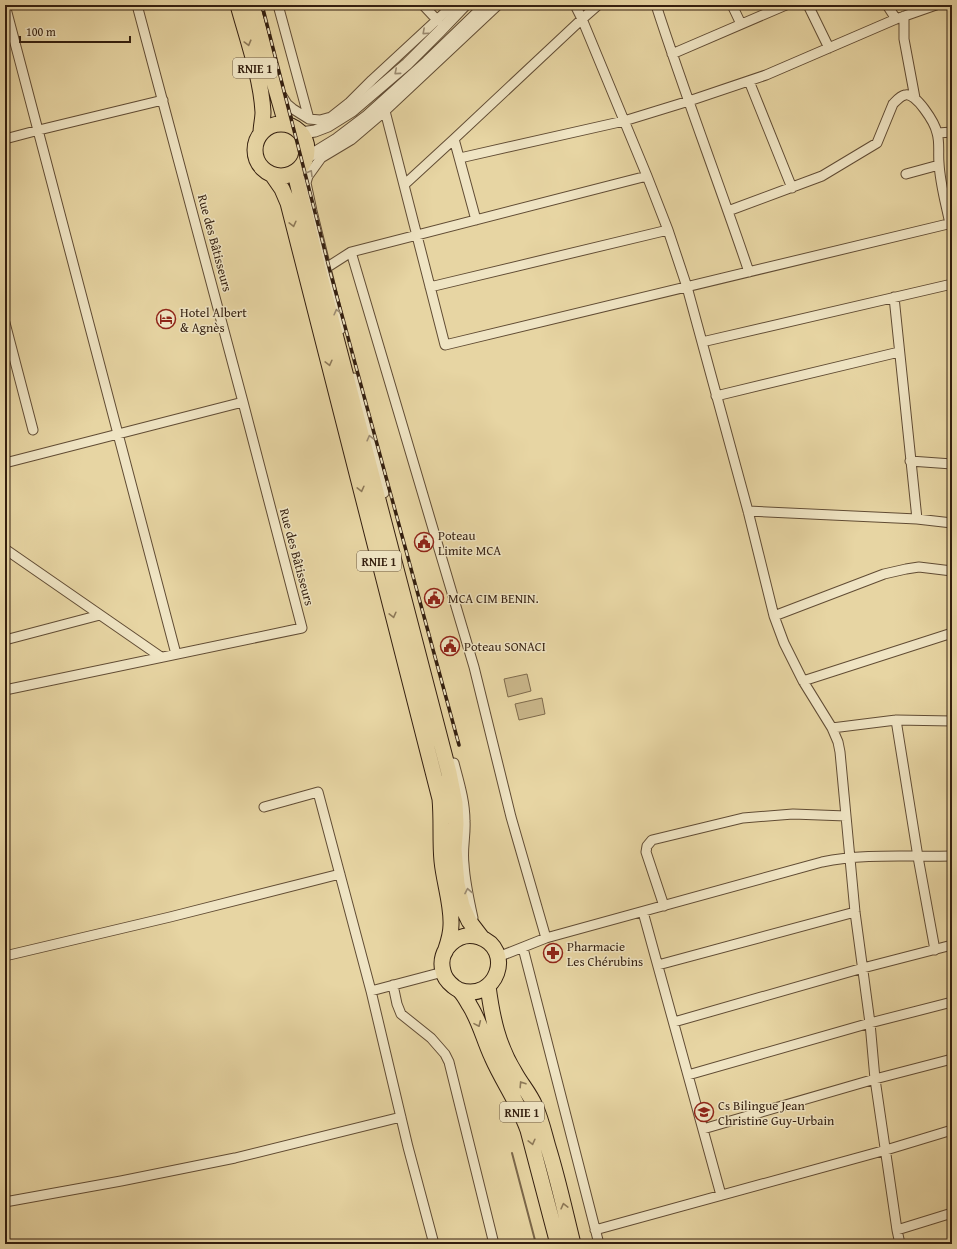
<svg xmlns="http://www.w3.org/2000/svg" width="957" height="1249" viewBox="0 0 957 1249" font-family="'Gentium Book Plus',serif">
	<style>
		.green { fill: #c9b68a; stroke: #7e6a4c }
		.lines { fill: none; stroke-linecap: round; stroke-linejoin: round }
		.stream { stroke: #7b674a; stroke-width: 2 }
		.minor-casing { stroke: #614c34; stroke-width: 11 }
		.tertiary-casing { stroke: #614c34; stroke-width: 13 }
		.trunk-casing { stroke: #341f0f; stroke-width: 17 }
		.minor { stroke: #efe4c3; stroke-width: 9 }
		.tertiary { stroke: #efe4c3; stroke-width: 11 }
		.trunk { stroke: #e7d5a3; stroke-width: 15 }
		.rail-casing { stroke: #341f0f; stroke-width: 3.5 }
		.rail { stroke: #efe4c3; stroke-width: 2; stroke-dasharray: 6; stroke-linecap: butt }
		.oneway { stroke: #9b8b72 }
		.oneway2 { stroke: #8e7a59 }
		.labels { text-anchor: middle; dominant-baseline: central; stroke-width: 3; stroke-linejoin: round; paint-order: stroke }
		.shield { fill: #efe4c3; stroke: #6c5a45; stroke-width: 1 }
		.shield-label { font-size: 12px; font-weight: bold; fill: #341f0f }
		.street-label { font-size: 13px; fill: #341f0f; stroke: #efe4c3 }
		.poi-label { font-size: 13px; fill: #341f0f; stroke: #efe4c3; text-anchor: start }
	</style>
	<rect width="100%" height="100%" fill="#e7d5a3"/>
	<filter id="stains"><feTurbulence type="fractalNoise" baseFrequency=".005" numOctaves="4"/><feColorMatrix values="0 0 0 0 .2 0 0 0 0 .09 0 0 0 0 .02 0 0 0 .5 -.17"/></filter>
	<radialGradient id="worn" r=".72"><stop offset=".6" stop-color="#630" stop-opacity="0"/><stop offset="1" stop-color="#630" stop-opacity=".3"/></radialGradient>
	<path class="green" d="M527,674l4,17 -23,6 -4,-18z
		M542,698l3,16 -26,6 -4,-16z"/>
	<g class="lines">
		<path class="stream" d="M512,1153l24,91"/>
		<defs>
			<path id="minor" d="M5,5c59,216 114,433 171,649
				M278,5l31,114
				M423,5l15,16
				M575,5l7,14 65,157 21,54 19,57 61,224 26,105 10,27 19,38 29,47 6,14 2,10 15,160 15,111 5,56 22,151 3,14
				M656,5c29,90 63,178 93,267
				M732,5l9,19
				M808,5l21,43
				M887,5l9,14
				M904,16v23l11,59
				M672,54l114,-49
				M749,81l43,107
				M282,96l5,8 6,5 16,10 11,1 11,-3 19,-15 22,-22 81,-75
				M382,106l3,5 60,234 507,-122
				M938,133l14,-1
				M5,139l34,-9 124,-30
				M454,139l22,81
				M460,158l164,-37 65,-20 77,-26 130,-56 40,-14
				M906,174l33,-9
				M404,185l50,-46 128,-120 16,-14
				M728,211l94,-35 55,-33 16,-39c3,-3 7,-8 12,-9 11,-3 30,28 32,38 3,9 1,21 2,30 1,21 7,41 11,61
				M351,252l123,415 37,150 35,121
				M326,268l25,-16 296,-76
				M430,287l238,-57
				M894,297l23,222
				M5,323l28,107
				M341,329l-29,-118 -6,-28 2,-7 13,-18 30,-18 34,-29 113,-106
				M702,342l250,-58
				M354,378l30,115
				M716,396l183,-44
				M910,461l42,3
				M5,463l238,-61
				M748,511l169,8 35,4
				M5,549l156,108
				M774,616l110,-42 22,-5 13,-2 33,4
				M5,640l95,-25
				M803,681l149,-48
				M5,690l297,-62 -59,-226 -106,-397
				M896,720l22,137 17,93
				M832,728l64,-8 56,1
				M454,763c5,19 11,38 11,58 1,14 -3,28 -1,43 1,18 5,36 9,54
				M264,807l54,-15 53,199 37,156 26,97
				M664,906l-18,-54 1,-6 5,-6 91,-22 50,-4 53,2
				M643,912l78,283
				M523,948l76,296
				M5,956l165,-39 170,-43
				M498,957l48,-19 276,-76c42,-9 87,-5 130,-6
				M658,965l197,-53
				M393,985l4,19 4,10 30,24 14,16 4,8 45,182
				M371,991l72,-19
				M674,1022l189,-54 89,-23
				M688,1075l182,-52 82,-21
				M703,1129l172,-50 77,-20
				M5,1202l116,-21 114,-23 166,-41
				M595,1230l291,-80 66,-20
				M897,1230l55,-17"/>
			<path id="tertiary" d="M301,133l14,-2 13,-5 24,-15 55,-47 33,-33 25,-26
				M306,158l31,-19 29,-22 61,-55 59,-57"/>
			<path id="trunk" d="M238,5c9,33 23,72 25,107 0,7 -2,14 -2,21
				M252,5l34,119
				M255 150a26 26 0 1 1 52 0a26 26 0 1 1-52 0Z
				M295,173l21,88 133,512 6,30 1,21 -2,25 3,35 5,22 7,15 13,17
				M273,176l9,13 6,14 152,596c2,21 0,42 2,62 2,21 10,44 9,64 0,10 -3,18 -6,27
				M488,986c4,31 10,60 27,87 6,11 15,21 20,33 6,13 9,27 13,41 10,32 17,65 25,97
				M459,990c38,13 56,-41 20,-53 -21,-7 -42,13 -36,34 1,6 5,11 10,15 2,2 5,3 7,5 4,4 7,10 10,15 10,16 14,34 22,51 11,25 27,47 36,73l30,114"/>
		</defs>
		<use href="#minor" class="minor-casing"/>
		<use href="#tertiary" class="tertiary-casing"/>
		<use href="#trunk" class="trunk-casing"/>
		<use href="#minor" class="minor"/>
		<use href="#tertiary" class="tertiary"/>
		<use href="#trunk" class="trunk"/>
		<defs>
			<path id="rail" d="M262,5l69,270 128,470"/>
		</defs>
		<use href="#rail" class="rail-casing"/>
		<use href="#rail" class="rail"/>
	</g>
	<defs><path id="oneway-chevron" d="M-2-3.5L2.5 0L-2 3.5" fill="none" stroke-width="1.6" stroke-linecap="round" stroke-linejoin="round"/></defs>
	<g class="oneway">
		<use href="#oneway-chevron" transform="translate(425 32) rotate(138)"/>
		<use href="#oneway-chevron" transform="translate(397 72) rotate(140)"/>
		<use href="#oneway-chevron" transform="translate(310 173) rotate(-59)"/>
		<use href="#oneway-chevron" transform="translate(337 312) rotate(-104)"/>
		<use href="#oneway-chevron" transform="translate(370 438) rotate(-104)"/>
		<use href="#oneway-chevron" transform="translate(468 891) rotate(-101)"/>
	</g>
	<g class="oneway2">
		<use href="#oneway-chevron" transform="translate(248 43) rotate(75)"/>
		<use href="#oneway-chevron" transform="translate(293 224) rotate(76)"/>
		<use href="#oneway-chevron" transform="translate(329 363) rotate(76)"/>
		<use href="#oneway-chevron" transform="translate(361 489) rotate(76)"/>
		<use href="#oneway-chevron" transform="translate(393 615) rotate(76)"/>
		<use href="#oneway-chevron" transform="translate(478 1024) rotate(66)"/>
		<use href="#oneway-chevron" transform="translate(522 1084) rotate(-123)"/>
		<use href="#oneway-chevron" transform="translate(532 1142) rotate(76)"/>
		<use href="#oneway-chevron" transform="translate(564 1206) rotate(-104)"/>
	</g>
	<defs>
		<symbol id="hotel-ring" viewBox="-11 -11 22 22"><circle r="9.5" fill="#efe4c3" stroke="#8f2418" stroke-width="1.5"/><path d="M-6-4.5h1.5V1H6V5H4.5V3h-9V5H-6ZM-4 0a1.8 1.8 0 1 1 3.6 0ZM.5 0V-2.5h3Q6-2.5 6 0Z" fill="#8f2418"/></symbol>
		<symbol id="civic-ring" viewBox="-11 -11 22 22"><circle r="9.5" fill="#efe4c3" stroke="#8f2418" stroke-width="1.5"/><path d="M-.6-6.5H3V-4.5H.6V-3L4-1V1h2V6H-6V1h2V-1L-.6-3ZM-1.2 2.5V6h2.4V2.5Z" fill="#8f2418"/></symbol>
		<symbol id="pharmacy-ring" viewBox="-11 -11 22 22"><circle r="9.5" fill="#efe4c3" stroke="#8f2418" stroke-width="1.5"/><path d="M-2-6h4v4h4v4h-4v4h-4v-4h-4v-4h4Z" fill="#8f2418"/></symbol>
		<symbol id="school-ring" viewBox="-11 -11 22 22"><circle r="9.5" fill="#efe4c3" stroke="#8f2418" stroke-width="1.5"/><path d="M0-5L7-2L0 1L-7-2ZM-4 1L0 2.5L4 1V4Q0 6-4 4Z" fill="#8f2418"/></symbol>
	</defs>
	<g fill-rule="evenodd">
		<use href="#hotel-ring" x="155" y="308" width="22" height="22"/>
		<use href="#civic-ring" x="413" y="531" width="22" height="22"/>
		<use href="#civic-ring" x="423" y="587" width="22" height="22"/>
		<use href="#civic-ring" x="439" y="635" width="22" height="22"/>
		<use href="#pharmacy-ring" x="542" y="942" width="22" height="22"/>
		<use href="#school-ring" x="693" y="1101" width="22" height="22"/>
	</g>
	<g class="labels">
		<g class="shield">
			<rect x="233" y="58" width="44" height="20" rx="3"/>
			<rect x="357" y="551" width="44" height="20" rx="3"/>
			<rect x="500" y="1102" width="44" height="20" rx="3"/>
		</g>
		<g class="shield-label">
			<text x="255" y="68">RNIE 1</text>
			<text x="379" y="561">RNIE 1</text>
			<text x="522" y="1112">RNIE 1</text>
		</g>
		<g class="street-label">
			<text transform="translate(215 243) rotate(75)">Rue des Bâtisseurs</text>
			<text transform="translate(297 557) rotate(75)">Rue des Bâtisseurs</text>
		</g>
		<g class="poi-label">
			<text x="180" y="312">Hotel Albert<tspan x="180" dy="15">&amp; Agnès</tspan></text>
			<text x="438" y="535">Poteau<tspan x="438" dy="15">Limite MCA</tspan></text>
			<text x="448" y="598">MCA CIM BENIN.</text>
			<text x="464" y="646">Poteau SONACI</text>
			<text x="567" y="946">Pharmacie<tspan x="567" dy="15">Les Chérubins</tspan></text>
			<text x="718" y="1105">Cs Bilingue Jean<tspan x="718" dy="15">Christine Guy-Urbain</tspan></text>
		</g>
	</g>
	<rect width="957" height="1249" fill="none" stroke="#e7d5a3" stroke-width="20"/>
	<rect x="6" y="6" width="945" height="1237" fill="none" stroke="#341f0f" stroke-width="2"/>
	<rect x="10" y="10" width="937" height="1229" fill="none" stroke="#341f0f"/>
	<path d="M20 36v6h110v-6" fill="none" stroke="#341f0f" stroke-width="2"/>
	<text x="26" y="36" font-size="12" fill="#341f0f" stroke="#efe4c3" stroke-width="3" paint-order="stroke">100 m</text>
	<rect width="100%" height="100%" filter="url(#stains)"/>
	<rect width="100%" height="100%" fill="url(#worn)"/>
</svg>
